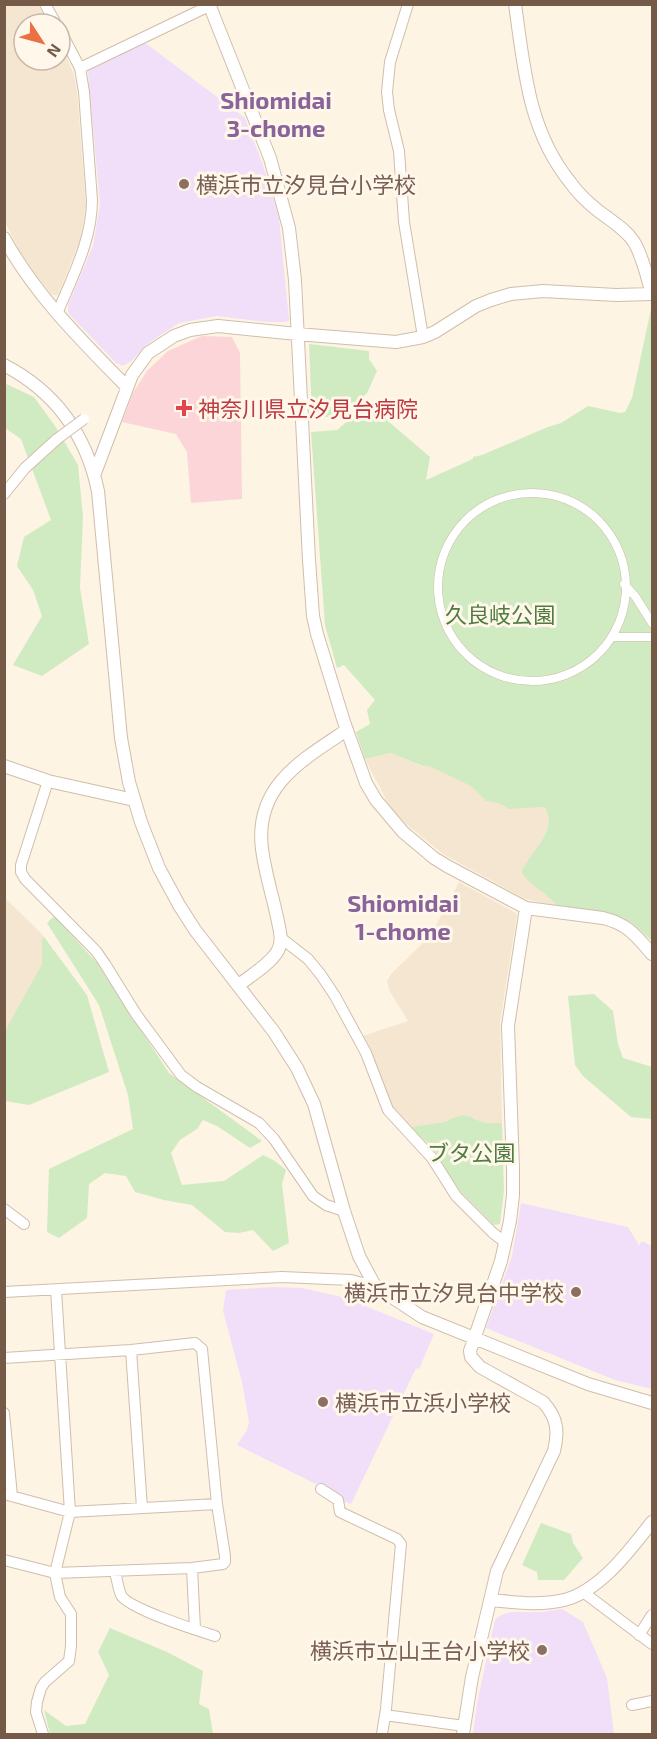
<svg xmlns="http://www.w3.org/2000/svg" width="657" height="1739" viewBox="0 0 657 1739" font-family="'Exo 2','Noto Sans JP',sans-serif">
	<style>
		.residential { fill: #f5e6d1 }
		.education { fill: #f1dff9 }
		.medical { fill: #fbd5d8 }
		.green { fill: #d0ebc1 }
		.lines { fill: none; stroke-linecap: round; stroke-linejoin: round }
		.pedestrian-casing { stroke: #d0beac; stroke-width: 9 }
		.minor-casing { stroke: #d0beac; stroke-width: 12 }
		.tertiary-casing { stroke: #d0beac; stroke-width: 14 }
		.pedestrian { stroke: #fff; stroke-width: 8 }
		.minor { stroke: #fff; stroke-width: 10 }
		.tertiary { stroke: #fff; stroke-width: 12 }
		.minor-bridge-casing { stroke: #d0beac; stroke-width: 12; stroke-linecap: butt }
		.minor-bridge { stroke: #fff; stroke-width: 10 }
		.education-dot { fill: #8d6e63; stroke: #fff7e9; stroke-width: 2 }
		.health-dot { fill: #e0444e; stroke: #fff7e9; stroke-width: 2 }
		.labels { text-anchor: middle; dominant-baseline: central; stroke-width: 6; stroke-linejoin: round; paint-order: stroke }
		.education-label { font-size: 22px; fill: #785e54; stroke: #fff7e9; text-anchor: start }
		.health-label { font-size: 22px; fill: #be3a42; stroke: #fff7e9; text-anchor: start }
		.park-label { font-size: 22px; fill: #4f7c40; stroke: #fff7e9 }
		.neighbourhood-label { font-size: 24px; font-weight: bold; fill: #896399; stroke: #fff7e9 }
	</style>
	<rect width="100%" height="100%" fill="#fdf4e3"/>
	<path class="residential" d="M4,5h34l11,19h-25v36h36v-18l14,33 3,17 9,113 -5,33 -23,57h-6l-20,-25 -13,-20 -14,-28z
		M390,753l32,13 14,-1 69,38 38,3 6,11 -1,9 -5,13 -21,32 30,27 4,7 -18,-3 -15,-4 -80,-44 -39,-32 -13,-13 -26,-50z
		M459,882l57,31 1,2 -17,107 2,101h-13l-10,-2 -12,-6 -15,3 -7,4 -35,5 -17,-14 -33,-76 48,-16 -19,-31 -2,-9 5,-8 30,-29 12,-15z
		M4,897l37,36 10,14 -47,89z"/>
	<path class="education" d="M144,42l101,76 18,47 16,53 10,102 -2,2h-20l-50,-6 -38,7 -29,19 -20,20 -7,4 -7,-3 -48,-50v-8l25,-59 7,-42 -12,-132 1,-2z
		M521,1203l107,24 11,18 3,-4 10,5v143l-37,-9 -129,-52 26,-72z
		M275,1287l27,1 44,10 88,36 -15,35 -3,-1 -65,136 -6,-2 -8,-8 -11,-5 -89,-44 10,-15 2,-8 -7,-40 -19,-71 3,-21z
		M562,1609l21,13 24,56 7,56h-141l4,-31 18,-83 6,-5 10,-3h30z"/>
	<path class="medical" d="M202,336l30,1 8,16 2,146 -51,4 -4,-51 -11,-18 -54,-12 11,-29 14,-22 21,-20z"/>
	<path class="green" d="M652,308v633l-20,-18 -10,-5 -50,-8 -6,-4 -10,-1c-8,-13 -31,-21 -34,-34 8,-19 38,-42 22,-64l-35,2 -10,-6 -13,-2 -14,-14 -7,-4 -36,-17h-6l-33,-13 -25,6 -9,-27 14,-8 -3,-14 8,-10 -31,-35 -7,3 -12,-43 -14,-193 26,-2 31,-26 62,53 -4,23 47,-21v-2l9,-2 66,-28 13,-4 27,-17 32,7 5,-1 7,-14 19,-89z
		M309,344l60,7v8l8,12 -10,22 -27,24h-28z
		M4,383l30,14 21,29 23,39 5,52 -3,71 9,56 -47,32 -29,-11 29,-49 -9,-26 -16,-24 7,-29 27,-17 -30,-81 -16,-11z
		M54,916l43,47 72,110 93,68 -12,7 -33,-22 -14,-6 -6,9 -17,11 -9,13 11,32 42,-4 39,-26 12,6 11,9 -4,14 7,59 -16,8 -20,-21 -14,3 -14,-1 -33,-27 -28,-5 -29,-8 -9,-16 -21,-3 -16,11 -2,34 -28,20 -12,-6 2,-63 84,-40 -5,-34 -29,-90 -52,-82z
		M44,937l43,58 22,77 -80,33 -24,-4v-70l37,-67v-25z
		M594,994l19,17 5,33 5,14 29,9v52l-21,-2 -48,-41 -8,-11 -7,-69z
		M463,1115c6,0 9,3 14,5 8,4 17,3 25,3l2,68 -4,33 -6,1 -35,-35 -26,-42 -23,-21 35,-5 7,-4z
		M541,1523l30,11 2,9 10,15 -19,22h-26l-1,-8 -15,-7z
		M110,1628l57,24 36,19 -4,33 10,5 4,25h-163l-6,-24 22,16 19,-2 24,-49 -11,-23z"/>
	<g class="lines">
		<defs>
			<path id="pedestrian" d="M438 587a94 94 0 1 1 188 0a94 94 0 1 1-188 0Z
				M624,584l11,12 17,27
				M613,637h39"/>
			<path id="minor" d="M45,4l11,20
				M408,4l-18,58 -3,30 2,18 10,41 5,71 19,115
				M80,68l129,-62
				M57,314c15,-37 35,-73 35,-114l-8,-108 -4,-24 -20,-38
				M4,494l21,-26 32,-29
				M48,781l-27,84v7l4,7 71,72 9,13 31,50 45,61 16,12 62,36 15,16 39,57 13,9 18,6
				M281,938l27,21 13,16 14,21 31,57 22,57 44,48 24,38 37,37 13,10
				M4,1209l20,15
				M4,1292l278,-15 69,3 24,6
				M131,1350l11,158
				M4,1358l127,-8 64,-7 7,6 15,155 8,52v6l-2,2 -31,4 -137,5 -51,-13
				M4,1413l8,83
				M321,1489l17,11 2,12 57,27 4,5 -15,165 -4,25
				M4,1494l66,18 147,-8
				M192,1568l3,61
				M115,1572c2,7 3,16 6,23 6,13 78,36 94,41
				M583,1592l69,52
				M639,1635l13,-20
				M632,1705l20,-4
				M385,1715l79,11
				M43,1734l-7,-22 1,-10 4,-14 4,-6 24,-21 2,-15v-32l-11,-17 -5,-24 15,-61 -14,-222"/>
			<path id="tertiary" d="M209,4l61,154 19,70 6,52 14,280 4,56 4,18 27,88 22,61 10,17 27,32 31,26 13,8 79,42 77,10c25,6 33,18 49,36
				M515,4c9,64 13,126 55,178 7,10 16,19 26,27 12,10 29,19 38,33 9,15 13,35 18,52
				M4,238c31,57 78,103 123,149
				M4,365c52,27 82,69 94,126l23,247 8,44 12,40 18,46 20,37 16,25 79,102 23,36 17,36 30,107 15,45 16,30 47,31 166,67 64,19
				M95,473l37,-98 16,-22 26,-17 16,-6 28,-4 79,8 99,8 27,-5 12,-5 41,-26 15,-6 20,-6 32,-3 73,4 36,-1
				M4,766l44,15 86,19
				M239,985c11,-9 31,-21 38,-33 7,-11 2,-24 0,-35 -5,-23 -12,-45 -15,-68 -8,-63 40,-89 85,-119
				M490,1600c24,2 49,6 74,0 36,-9 66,-50 88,-78
				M463,1734l9,-57 25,-106 57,-120c5,-20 3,-34 -11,-49l-63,-35 -9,-10 -1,-6 31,-90 9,-40 3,-26v-26l-5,-143 18,-118"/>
		</defs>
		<use href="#pedestrian" class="pedestrian-casing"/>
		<use href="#minor" class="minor-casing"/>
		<use href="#tertiary" class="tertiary-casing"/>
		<use href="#pedestrian" class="pedestrian"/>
		<use href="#minor" class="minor"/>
		<use href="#tertiary" class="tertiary"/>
		<defs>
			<path id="minor-bridge" d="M57,439l27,-20"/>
		</defs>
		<use href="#minor-bridge" class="minor-bridge-casing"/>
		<use href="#minor-bridge" class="minor-bridge"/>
	</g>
	<g class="education-dot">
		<circle cx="184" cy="184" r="6"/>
		<circle cx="576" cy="1292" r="6"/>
		<circle cx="323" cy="1402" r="6"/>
		<circle cx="542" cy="1650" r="6"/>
	</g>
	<path class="health-dot" d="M181 399h6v6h6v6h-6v6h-6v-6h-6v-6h6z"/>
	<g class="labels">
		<g class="education-label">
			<text x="196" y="184">横浜市立汐見台小学校</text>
			<text x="564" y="1292" text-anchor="end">横浜市立汐見台中学校</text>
			<text x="335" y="1402">横浜市立浜小学校</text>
			<text x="530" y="1650" text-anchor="end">横浜市立山王台小学校</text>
		</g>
		<g class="health-label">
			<text x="198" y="408">神奈川県立汐見台病院</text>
		</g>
		<g class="park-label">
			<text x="500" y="614">久良岐公園</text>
			<text x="471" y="1152">ブタ公園</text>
		</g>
		<g class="neighbourhood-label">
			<text x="276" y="99">Shiomidai<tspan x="276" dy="28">3-chome</tspan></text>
			<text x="403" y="902">Shiomidai<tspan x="403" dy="28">1-chome</tspan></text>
		</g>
	</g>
	<rect width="657" height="1739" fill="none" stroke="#755a48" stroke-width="12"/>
	<g transform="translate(42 42) rotate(126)"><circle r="28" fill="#fff7e9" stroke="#c8b8a9" stroke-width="1.5"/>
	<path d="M0-4.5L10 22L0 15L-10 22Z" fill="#eb7044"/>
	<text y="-9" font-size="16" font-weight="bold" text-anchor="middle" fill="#755a48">N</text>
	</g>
</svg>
